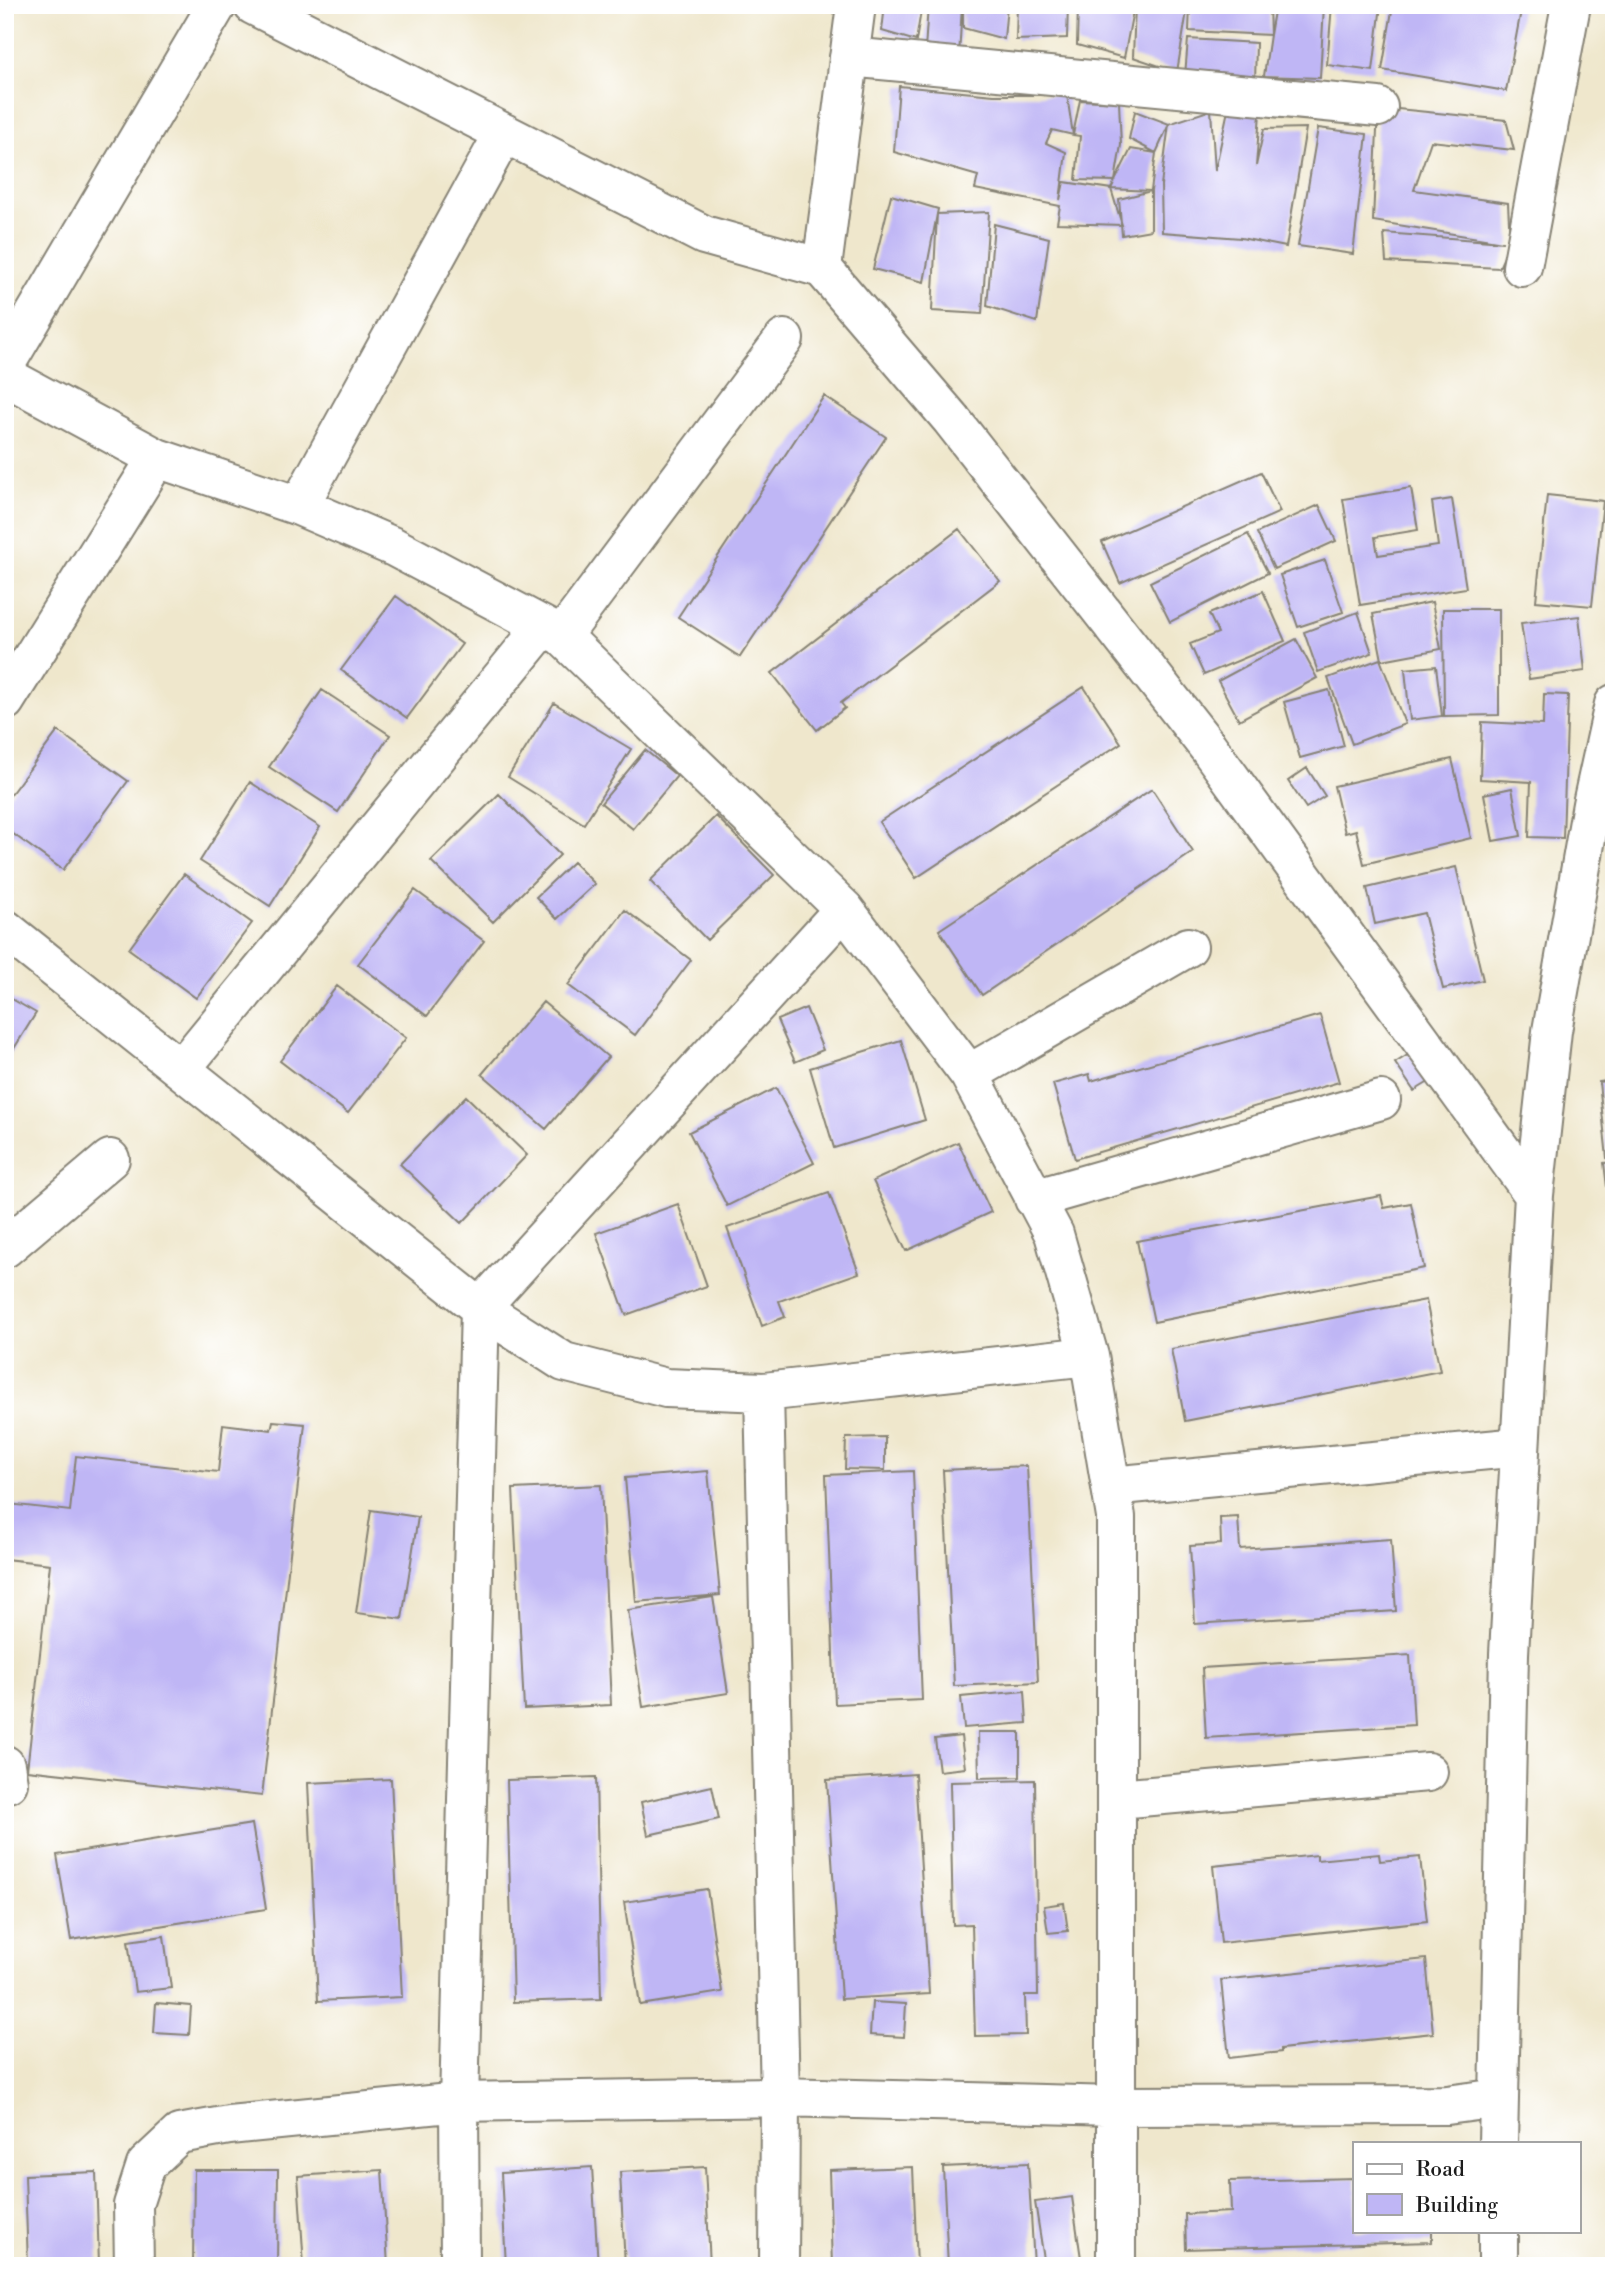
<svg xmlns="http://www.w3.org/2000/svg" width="1619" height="2271" viewBox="0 0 1619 2271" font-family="'Libre Bodoni',serif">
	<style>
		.building { fill: #bfb6f5 }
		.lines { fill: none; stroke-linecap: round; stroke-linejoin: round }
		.minor-casing { stroke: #868274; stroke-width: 42 }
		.minor { stroke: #fff; stroke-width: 38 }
	</style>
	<rect width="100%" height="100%" fill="#fff"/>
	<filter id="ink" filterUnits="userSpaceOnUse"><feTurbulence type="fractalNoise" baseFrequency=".0143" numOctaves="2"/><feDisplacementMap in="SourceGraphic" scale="14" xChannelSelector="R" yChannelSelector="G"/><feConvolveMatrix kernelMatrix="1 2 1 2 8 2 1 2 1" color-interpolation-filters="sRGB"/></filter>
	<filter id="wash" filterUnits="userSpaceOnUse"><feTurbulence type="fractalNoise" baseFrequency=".00686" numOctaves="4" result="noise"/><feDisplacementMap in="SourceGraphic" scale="28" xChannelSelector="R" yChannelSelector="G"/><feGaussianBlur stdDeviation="1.57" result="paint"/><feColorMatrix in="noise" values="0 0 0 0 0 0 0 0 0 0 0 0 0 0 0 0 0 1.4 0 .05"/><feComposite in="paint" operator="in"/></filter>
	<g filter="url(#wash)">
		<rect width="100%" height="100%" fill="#efe7cc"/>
		<g id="blocks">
			<path class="building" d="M885,5h37l-6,36 -34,-10z
				M928,5h34l-3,52 -34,-7z
				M963,5h44l-3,34 -41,-11z
				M1017,5h51l-1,33 -51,2z
				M1078,5h56l-10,53 -47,-13z
				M1135,5h53l-11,67 -44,-15z
				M1190,5h79l1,30 5,-30h49l-4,73 -56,-2 6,-41 -81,-4z
				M1332,5h49l-8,66 -46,-6z
				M1393,5h129l-16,86 -124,-21z
				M1188,39l68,4 -1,40 -70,-7z
				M899,86l95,9h73l6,40 -21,-5 -6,13 20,9 -6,48 4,-18 47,7 11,36 -65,-2 3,-17 -85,-17 3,-13 -84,-24z
				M1080,100l39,2 2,43 -6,36 16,-32 25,4 -5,38 -40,-2 4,-8 -39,-1 4,-44 -7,-1z
				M1378,107l128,13 8,30 -83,-9 -17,49 94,13 2,40 -11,25 -113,-6 -2,-29 119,9 -130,-21z
				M1211,110l4,61 13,-61 32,3 -4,53 8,-37 42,-1 -20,119 -45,-9 -79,-6 -1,-47 8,-61 -13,29 -27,-14 6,-28 34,13z
				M1318,128l49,6 -14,120 -55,-8z
				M1151,191v39l-29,5 -3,-36z
				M891,195l47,14 -14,73 -51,-13z
				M989,212l-7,102 -50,-3 5,-97z
				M994,224l55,14 -12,84 -50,-16z
				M824,396l62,41 -146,220 -62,-40z
				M1261,472l19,40 -160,71 -18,-41z
				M1411,488l7,42 -43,7 3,18 60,-9 -6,-44 20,-3 14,89 -106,17 -17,-106z
				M1547,495l56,6 -11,105 -56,-5z
				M1319,505l17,36 -62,28 -17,-36z
				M959,529l41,52 -159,122 4,5 -28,22 -45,-57z
				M1248,534l20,39 -98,49 -20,-40z
				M1325,560l18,52 -45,15 -18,-52z
				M1263,591l22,50 -81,34 -14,-31 28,-11 -9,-19z
				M396,596l66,48 -55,74 -66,-48z
				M1432,602l9,47 -59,11 -9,-46z
				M1443,609h56v106l-55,1z
				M1358,612l14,41 -54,19 -14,-40z
				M1579,616l6,55 -56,8 -8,-56z
				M1296,639l21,39 -78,42 -21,-39z
				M1380,659l25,65 -53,20 -24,-66z
				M1436,666l6,50 -32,4 -5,-51z
				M1084,687l37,56 -205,135 -37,-56z
				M322,690l68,45 -52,77 -69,-45z
				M1329,690l15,56 -44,12 -16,-56z
				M1544,694l24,1 -5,143 -34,-1 2,-55 -51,-3 2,-57 61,3z
				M554,703l77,46 -47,75 -76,-47z
				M58,731l70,50 -65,89 -58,-42v-26z
				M645,750l32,26 -44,53 -32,-26z
				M1452,759l19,79 -107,26 -8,-34 -11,3 -11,-47z
				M1307,768l18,28 -19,12 -18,-27z
				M250,782l70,45 -50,79 -70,-45z
				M1512,788l9,48 -28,5 -9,-47z
				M1152,789l41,63 -211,143 -43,-65z
				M499,794l61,61 -67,67 -62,-61z
				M716,816l58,59 -67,65 -57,-59z
				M573,862l22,22 -38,35 -21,-22z
				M1456,867l27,113 -40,9 -19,-76 -49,11 -8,-36z
				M184,874l68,49 -56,75 -67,-49z
				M415,890l69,51 -57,75 -69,-52z
				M625,910l66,50 -56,75 -67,-50z
				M337,986l69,52 -58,75 -68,-52z
				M5,995l31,18 -31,50z
				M543,1002l65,55 -62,72 -64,-55z
				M806,1008l17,42 -28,12 -18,-42z
				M1320,1015l19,67 -264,77 -22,-75 36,-10 2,7z
				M901,1040l24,80 -91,28 -24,-80z
				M1419,1048l18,29 -23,14 -19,-28z
				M1614,1080v77l-7,1 -8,-76z
				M776,1088l38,75 -87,43 -38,-74z
				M466,1096l61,59 -65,68 -62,-59z
				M958,1142l33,70 -85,39 -33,-70z
				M1614,1162v33h-6l-4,-32z
				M829,1193l30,80 -80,28 6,16 -23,9 -35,-98z
				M1381,1196l3,12 27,-5 13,65 -270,54 -17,-81z
				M678,1204l29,82 -81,29 -30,-82z
				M1426,1300l14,71 -255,50 -14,-72z
				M273,1421l32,3 -43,372 -235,-26 23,-206 -45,-5 4,-55 61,7 6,-55 142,16 5,-48 48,6z
				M885,1437v33l-40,-1 1,-31z
				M1027,1466l11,216 -84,4 -11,-216z
				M708,1471l12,124 -84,7 -11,-124z
				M913,1471l9,229 -87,4 -9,-229z
				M601,1485l10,220 -87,4 -11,-220z
				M371,1510l47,7 -16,102 -46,-6z
				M1238,1517l2,32 151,-10 5,72 -201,13 -5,-78 31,-2 -1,-26z
				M713,1597l15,96 -85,14 -15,-97z
				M1410,1655l4,70 -208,13 -4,-70z
				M1025,1691l2,32 -63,5 -3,-31z
				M978,1732h42v45l-41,1z
				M961,1736l4,32 -26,3 -4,-32z
				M915,1774l14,220 -88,5 -14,-219z
				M596,1777l5,222 -88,3 -6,-222z
				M391,1779l11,218 -84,4 -10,-218z
				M1035,1780l3,215h-13l1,40 -51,1 -3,-112 -19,1 -3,-143z
				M712,1786l7,33 -71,16 -7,-33z
				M252,1824l14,85 -195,31 -14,-85z
				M1379,1854l1,7 40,-4 7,64 -206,22 -8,-77 104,-11v5z
				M707,1889l15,103 -82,13 -16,-103z
				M1064,1903l4,28 -20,2 -4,-27z
				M164,1936l7,52 -36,4 -7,-51z
				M1426,1959l7,74 -152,16v3l-52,6 -8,-78z
				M872,2002l34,2 -2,33 -34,-2z
				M156,2003l35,3 -2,29 -35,-2z
				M1028,2163l6,103h-86l-5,-99z
				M592,2167l6,99h-92l-5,-93z
				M705,2167l5,99h-85l-5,-94z
				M913,2167l4,99h-85l-3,-96z
				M194,2170h84l-1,96h-84z
				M382,2170l6,96h-84l-6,-90z
				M96,2172l3,92 -71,2 -3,-91z
				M1355,2178v53h77v11l-246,7 -1,-35 46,-2 -1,-31z
				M1072,2197l10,68 -37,1 -10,-64z"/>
		</g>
	</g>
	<g filter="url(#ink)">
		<use href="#blocks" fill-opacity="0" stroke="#868274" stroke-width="2"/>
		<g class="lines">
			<defs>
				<path id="minor" d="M253,5l451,230 118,33 129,151 257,328 326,448
					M849,57l529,50
					M1522,267l49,-262
					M822,268l34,-263
					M5,365l212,-360
					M5,376l152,82 142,48 95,41 168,89 282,273 125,165 85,160 35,122 27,161v749
					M299,506l205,-373
					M562,636l222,-297
					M5,701l152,-243
					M5,929l475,379 84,54 102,26 98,4 325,-36
					M181,1069l362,-442
					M969,1074l219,-127
					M1034,1199l347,-99
					M5,1248l105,-89
					M764,1392l16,705 -1,169
					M1111,1486l409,-39
					M5,1765l3,18
					M1117,1799l311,-27
					M1498,2143l11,-489 25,-459 18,-164 40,-227 22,-100
					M134,2266l-1,-61 13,-40 33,-31 50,-9 230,-23 321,-5 335,9 332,-1 52,-7
					M460,2266l-1,-164 21,-794 364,-399
					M1498,2266v-35"/>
			</defs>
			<use href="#minor" class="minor-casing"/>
			<use href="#minor" class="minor"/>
		</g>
	</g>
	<rect width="1619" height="2271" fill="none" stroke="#fff" stroke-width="28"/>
	<rect x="1353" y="2142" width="228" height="91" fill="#ffffff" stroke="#a4a4a4" stroke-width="2"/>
	<rect x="1367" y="2164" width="35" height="10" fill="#ffffff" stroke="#a4a4a4" stroke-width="2"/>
	<text x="1416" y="2176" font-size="21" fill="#1c1c1c">Road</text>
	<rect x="1367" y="2194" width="35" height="21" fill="#bfb6f5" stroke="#a4a4a4" stroke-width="2"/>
	<text x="1416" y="2212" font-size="21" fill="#1c1c1c">Building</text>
</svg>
